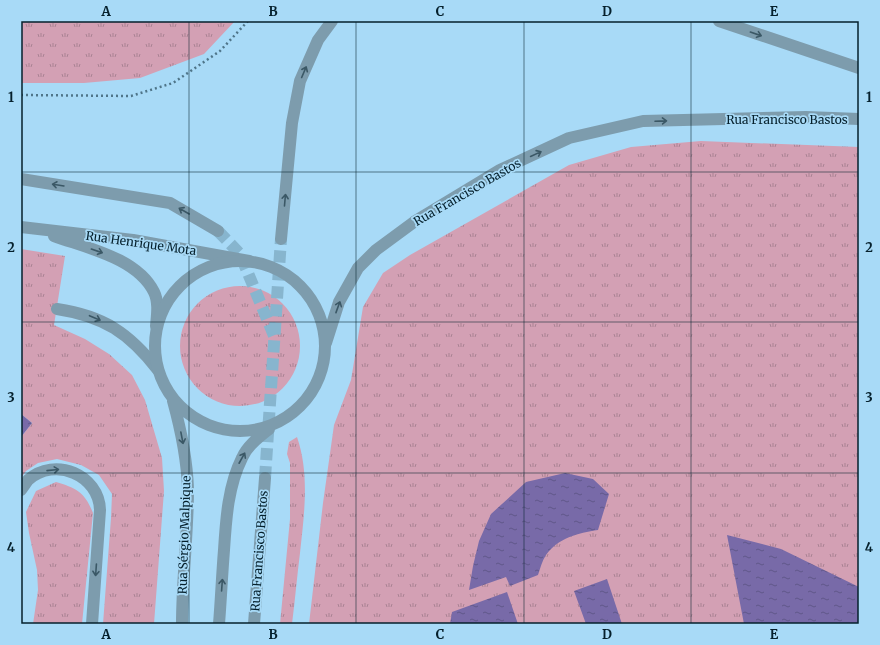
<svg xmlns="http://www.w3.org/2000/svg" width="880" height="645" viewBox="0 0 880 645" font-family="Merriweather,serif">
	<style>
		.grass { fill: url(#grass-tufts) }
		.water { fill: url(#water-ripples) }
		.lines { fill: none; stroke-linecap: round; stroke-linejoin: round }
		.minor-tunnel { stroke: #87b5ce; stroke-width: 12; stroke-dasharray: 12 6; stroke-linecap: butt }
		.tertiary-tunnel { stroke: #87b5ce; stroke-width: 12; stroke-dasharray: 12 6; stroke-linecap: butt }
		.path { stroke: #4f7589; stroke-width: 2.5; stroke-dasharray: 2 3; stroke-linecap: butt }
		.service { stroke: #7d9cad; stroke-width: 12 }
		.minor { stroke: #7d9cad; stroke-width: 12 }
		.tertiary { stroke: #7d9cad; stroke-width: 12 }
		.oneway { stroke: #3b5866 }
		.grid { fill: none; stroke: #05202c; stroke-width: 1; stroke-opacity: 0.55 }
		.labels { text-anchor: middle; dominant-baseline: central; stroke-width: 3.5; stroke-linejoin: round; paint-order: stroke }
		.street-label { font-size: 12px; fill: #05202c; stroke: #a8daf7 }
		.neatline { fill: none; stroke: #05202c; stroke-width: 1.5 }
		.grid-label { font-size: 13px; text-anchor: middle; font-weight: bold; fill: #05202c }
	</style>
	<defs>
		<pattern id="grass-tufts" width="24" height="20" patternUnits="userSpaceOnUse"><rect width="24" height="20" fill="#d3a0b4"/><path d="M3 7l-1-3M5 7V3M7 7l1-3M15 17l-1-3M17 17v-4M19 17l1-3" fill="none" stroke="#a98293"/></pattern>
		<pattern id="water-ripples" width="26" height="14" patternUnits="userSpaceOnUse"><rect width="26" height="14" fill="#786aa8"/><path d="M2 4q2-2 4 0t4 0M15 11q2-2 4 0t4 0" fill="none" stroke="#605789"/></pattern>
	</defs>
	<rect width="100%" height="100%" fill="#a8daf7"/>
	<path class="grass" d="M21,21h214l-31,33 -64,24 -56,5h-63z
		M701,141l158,6v477h-550l14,-121 11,-78 17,-45 12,-73 20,-34 27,-18 159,-90 62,-18z
		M21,249l44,7 -11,69 31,14 24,15 23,21 13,25 17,58 2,33 -10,133h-51l8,-106 1,-24 -13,-19 -18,-10 -24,-6 -19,4 -12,8 -5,7v-41l11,-14 -11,-9z
		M180 346a60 60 0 1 1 120 0a60 60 0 1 1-120 0Z
		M297,437c13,37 7,79 3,116 -3,24 -5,47 -8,71h-12l10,-105v-56l-3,-9 2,-12z
		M56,482c20,6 29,10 37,31l-11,111h-49l5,-34 -1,-20 -8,-37 -3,-21 10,-21z"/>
	<path class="water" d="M21,414l11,9 -11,14z
		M565,473l28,6 16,15 -11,36c-20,3 -40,8 -52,25 -4,6 -6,14 -8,20l-28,11 -4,-9 -37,13 4,-24 6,-25 12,-27 35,-32z
		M727,535l54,14 78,38v37h-115z
		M607,579l15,45h-36l-12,-33z
		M507,592l11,32h-68l2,-12z"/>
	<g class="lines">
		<path class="minor-tunnel" d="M218,231l22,23 35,84"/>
		<path class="tertiary-tunnel" d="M265,478l16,-239"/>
		<path class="path" d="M21,95l110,1 42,-13 47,-32 28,-30"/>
		<path class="service" d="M57,309c47,7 72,24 101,61
			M21,490c2,-3 5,-7 7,-10 27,-24 71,-5 72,30l-8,114"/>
		<path class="minor" d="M21,179l149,24 48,28
			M21,227l112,13 116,21
			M54,236c33,12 83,22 100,56 5,10 3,23 2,34"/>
		<path class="tertiary" d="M719,21l140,47
			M281,239l11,-116 8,-42 18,-41 14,-19
			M155 346a85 85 0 1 1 170 0a85 85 0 1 1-170 0Z
			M326,343l13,-41 19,-34 18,-18 38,-28 86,-52 69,-32 74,-17 163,-4 53,2
			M173,401c8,29 14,58 15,88 0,45 -6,90 -6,135
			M219,624c2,-25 3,-49 5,-74 2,-31 4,-64 18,-92 5,-12 17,-21 27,-29
			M254,624l11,-146"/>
	</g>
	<defs><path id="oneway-shaft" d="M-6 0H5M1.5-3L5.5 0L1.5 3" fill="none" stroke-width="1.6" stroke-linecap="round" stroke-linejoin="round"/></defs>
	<g class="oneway">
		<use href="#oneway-shaft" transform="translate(756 34) rotate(19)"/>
		<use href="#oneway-shaft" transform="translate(304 72) rotate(-67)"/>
		<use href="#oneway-shaft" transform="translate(661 121) rotate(-2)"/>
		<use href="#oneway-shaft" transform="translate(536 154) rotate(-25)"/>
		<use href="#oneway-shaft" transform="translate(58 185) rotate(-171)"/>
		<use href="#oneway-shaft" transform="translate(285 200) rotate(-85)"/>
		<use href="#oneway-shaft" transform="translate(184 211) rotate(-150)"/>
		<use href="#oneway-shaft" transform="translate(97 251) rotate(19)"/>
		<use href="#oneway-shaft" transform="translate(338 307) rotate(-70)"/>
		<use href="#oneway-shaft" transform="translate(95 318) rotate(23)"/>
		<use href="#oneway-shaft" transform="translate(182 438) rotate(79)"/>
		<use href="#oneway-shaft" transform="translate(242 458) rotate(-61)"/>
		<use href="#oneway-shaft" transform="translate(53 470) rotate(-6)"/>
		<use href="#oneway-shaft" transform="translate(96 570) rotate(94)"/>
		<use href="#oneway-shaft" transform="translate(222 585) rotate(-86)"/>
	</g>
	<path class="grid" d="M189,21v603M356,21v603M524,21v603M691,21v603M21,172h838M21,322h838M21,473h838"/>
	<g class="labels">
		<g class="street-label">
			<text x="787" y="119">Rua Francisco Bastos</text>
			<text transform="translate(467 192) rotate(-30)">Rua Francisco Bastos</text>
			<text transform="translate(141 243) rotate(8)">Rua Henrique Mota</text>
			<text transform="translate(184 535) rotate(-88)">Rua Sérgio Malpique</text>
			<text transform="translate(259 551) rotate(-86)">Rua Francisco Bastos</text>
		</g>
	</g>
	<rect width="880" height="645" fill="none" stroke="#a8daf7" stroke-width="44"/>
	<rect x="22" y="22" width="836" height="601" class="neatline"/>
	<g class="grid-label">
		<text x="106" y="16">A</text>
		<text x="273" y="16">B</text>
		<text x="440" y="16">C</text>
		<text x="607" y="16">D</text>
		<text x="774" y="16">E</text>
		<text x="11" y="102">1</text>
		<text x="869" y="102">1</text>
		<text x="11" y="252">2</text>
		<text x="869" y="252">2</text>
		<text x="11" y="402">3</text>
		<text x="869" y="402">3</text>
		<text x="11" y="552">4</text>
		<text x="869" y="552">4</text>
		<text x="106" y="639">A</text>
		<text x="273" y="639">B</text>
		<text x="440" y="639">C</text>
		<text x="607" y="639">D</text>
		<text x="774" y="639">E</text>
	</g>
</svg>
